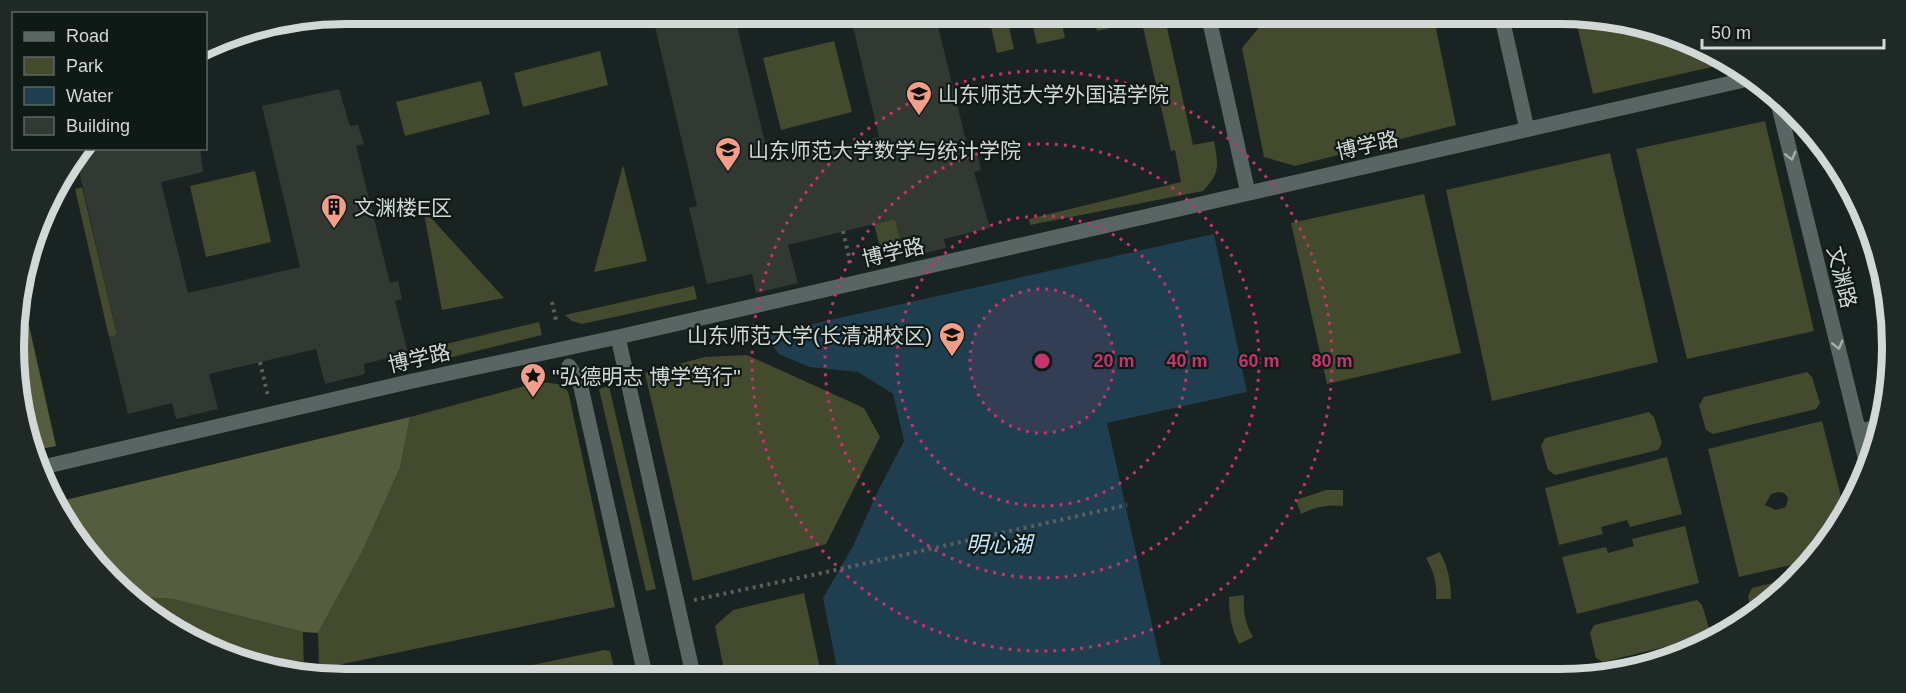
<svg xmlns="http://www.w3.org/2000/svg" width="1906" height="693" viewBox="0 0 1906 693" font-family="Arial,'Noto Sans SC',sans-serif">
	<style>
		.green { fill: #434a2e; fill-rule: evenodd }
		.forest { fill: #555d3e }
		.water { fill: #1f3f50 }
		.building { fill: #313932 }
		.lines { fill: none; stroke-linecap: round; stroke-linejoin: round }
		.path { stroke: #57605e; stroke-width: 4; stroke-dasharray: 3 4.5; stroke-linecap: butt }
		.minor { stroke: #596562; stroke-width: 15 }
		.oneway { stroke: #a7b0ad }
		.ring { fill: none; stroke: #c4356d; stroke-width: 3; stroke-dasharray: 3 6 }
		.labels { text-anchor: middle; dominant-baseline: central; stroke-width: 4.5; stroke-linejoin: round; paint-order: stroke }
		.poi-label { font-size: 21px; fill: #d1d8d6; stroke: #0f1a17; text-anchor: start }
		.street-label { font-size: 21px; fill: #d1d8d6; stroke: #0f1a17 }
		.water-label { font-size: 22px; font-style: italic; fill: #c2e5fa; stroke: #0f1a17 }
		.rim { fill: none; stroke: #d1d8d6; stroke-width: 8 }
		.centre { fill: #c4356d; stroke: #0f1a17; stroke-width: 3 }
		.ring-label { font-size: 18px; text-anchor: middle; font-weight: bold; fill: #c4356d; stroke: #0f1a17; stroke-width: 4.5; stroke-linejoin: round; paint-order: stroke }
	</style>
	<rect width="100%" height="100%" fill="#192321"/>
	<path class="green" d="M988,14h18l8,35 -17,4z
		M1030,14h30l5,24 -28,6z
		M1093,14h31l2,11 -29,6z
		M1140,14h24l29,131 21,-4c4,23 7,32 -11,50l-173,34 -1,-6 152,-37 -6,-32 -4,1z
		M1311,14h122l23,111 -161,41 -31,-9 -22,-109 20,-24z
		M1575,16l71,9 79,39 -132,30z
		M834,41l18,71 -71,18 -18,-72z
		M600,51l8,34 -85,22 -9,-34z
		M481,81l9,33 -85,22 -9,-34z
		M1765,121l49,210 -127,28 -51,-210z
		M1610,153l48,209 -166,39 -46,-211z
		M623,165l24,96 -53,11z
		M255,171l16,71 -65,15 -16,-71z
		M82,187l35,148 -8,2 -34,-148z
		M1424,194l37,159 -134,31 -36,-161z
		M423,209l81,89 -62,12z
		M895,219l7,27 -21,5 -7,-27z
		M694,286l3,13 -115,25 -10,-3 -7,-6z
		M539,322l3,13 -110,27 -3,-14z
		M747,355l117,53 16,29 -54,107 -133,37 -48,-208 60,-16z
		M1807,372l5,5 8,26 -4,6 -103,25 -7,-4 -7,-25 5,-8z
		M540,382l18,2 10,7 47,216 -296,62 -1,-36 44,-81 38,-84 10,-51z
		M609,386l47,203 -10,2 -47,-202z
		M1649,412l5,5 8,26 -4,7 -103,25 -7,-5 -7,-24 4,-8z
		M1822,421l23,92 -8,18 -25,29 -73,17 -31,-128zM1778,492l6,1 4,5 -2,9 -10,3 -11,-5 6,-11z
		M1667,457l15,57 -52,13 -3,-7 -26,7 2,7 -44,11 -14,-57z
		M1326,490h17v16c-16,-2 -27,1 -42,8l-5,-14z
		M1685,526l14,57 -122,31 -15,-57 44,-10 2,6 26,-7 -2,-7z
		M1440,552c8,16 11,29 11,47h-15c1,-16 -2,-27 -10,-41z
		M1797,577l-18,20 -27,18 -4,-19 4,-8z
		M804,593l18,85 -96,1 -11,-53 18,-16z
		M1244,595c-1,17 1,28 9,42l-14,7c-8,-17 -10,-29 -10,-47z
		M130,596l43,3 130,33 1,42 -44,-6 -116,-57z
		M1697,600l5,5 8,26 -4,6 -103,25 -7,-4 -6,-25 4,-8z
		M604,650l6,1 6,24 -3,4h-94l-1,-4 5,-8z"/>
	<path class="forest" d="M21,290l35,156 -20,4 -16,-38 -4,-109z
		M410,417l-10,51 -38,84 -44,81 -15,-1 -130,-33 -43,-3 -61,-65 -12,-29z"/>
	<path class="water" d="M1214,234l33,158 -140,31 57,255h-325l-16,-80 30,-52 25,-55 26,-50 -11,-47 -35,-22 -49,-5 -30,-13 -16,-19z"/>
	<path class="building" d="M652,14h82l36,149 109,-26 -29,-123h85l34,139 8,-1 4,18 -7,2 16,56 -46,11 2,9 -41,10 -10,-39 -107,26 10,38 -42,10 -4,-19 -45,10 -18,-76 8,-2z
		M339,89l11,37 8,-1 6,19 -8,2 34,137 8,-2 4,18 -7,2 13,52 -44,11 1,10 -40,10 -9,-35 -107,25 9,35 -42,10 -4,-16 -44,11 -19,-77 8,-2 -41,-177 8,-10h116l3,24 -42,10 27,111 112,-26 -38,-161z"/>
	<g class="lines">
		<path class="path" d="M843,231l8,35
			M552,302l4,18
			M260,362l8,34
			M694,600l128,-27 305,-68"/>
		<path class="minor" d="M1208,14l40,179
			M1501,14l26,115
			M1777,99l90,366
			M1885,289l4,20
			M618,337l76,342
			M569,366l11,17 66,296
			M1859,431l23,-5
			M43,467l365,-85 210,-45 1135,-259"/>
	</g>
	<defs><path id="oneway-chevron" d="M-2-3.5L2.5 0L-2 3.5" fill="none" stroke-width="1.6" stroke-linecap="round" stroke-linejoin="round" transform="scale(1.5)"/></defs>
	<g class="oneway">
		<use href="#oneway-chevron" transform="translate(1791 156) rotate(76)"/>
		<use href="#oneway-chevron" transform="translate(1838 345) rotate(76)"/>
	</g>
	<circle cx="1042" cy="361" r="72" fill="#c4356d" fill-opacity=".12"/>
	<g class="ring">
		<circle cx="1042" cy="361" r="72"/>
		<circle cx="1042" cy="361" r="145"/>
		<circle cx="1042" cy="361" r="217"/>
		<circle cx="1042" cy="361" r="290"/>
	</g>
	<defs>
		<symbol id="university-pin" viewBox="-11 -11 22 30"><path d="M0 17L-7.5 6A9.5 9.5 0 1 1 7.5 6Z" fill="#f49e89" stroke="#0f1a17"/><path d="M0-5L7-2L0 1L-7-2ZM-4 1L0 2.5L4 1V4Q0 6-4 4Z" fill="#111"/></symbol>
		<symbol id="building-pin" viewBox="-11 -11 22 30"><path d="M0 17L-7.5 6A9.5 9.5 0 1 1 7.5 6Z" fill="#f49e89" stroke="#0f1a17"/><path d="M-4-6H4V6H1V3H-1V6H-4ZM-2.5-4.3h1.7v1.8h-1.7ZM.8-4.3h1.7v1.8H.8ZM-2.5-1h1.7V.8h-1.7ZM.8-1h1.7V.8H.8Z" fill="#111"/></symbol>
		<symbol id="sight-pin" viewBox="-11 -11 22 30"><path d="M0 17L-7.5 6A9.5 9.5 0 1 1 7.5 6Z" fill="#f49e89" stroke="#0f1a17"/><path d="M0-6L1.8-2.2L6-1.7L2.9 1.2L3.7 5.4L0 3.3L-3.7 5.4L-2.9 1.2L-6-1.7L-1.8-2.2Z" fill="#111"/></symbol>
	</defs>
	<g fill-rule="evenodd">
		<use href="#university-pin" x="904" y="79" width="30" height="40"/>
		<use href="#university-pin" x="713" y="135" width="30" height="40"/>
		<use href="#building-pin" x="319" y="192" width="30" height="40"/>
		<use href="#university-pin" x="937" y="320" width="30" height="40"/>
		<use href="#sight-pin" x="518" y="361" width="30" height="40"/>
	</g>
	<g class="labels">
		<g class="poi-label">
			<text x="938" y="94">山东师范大学外国语学院</text>
			<text x="748" y="150">山东师范大学数学与统计学院</text>
			<text x="354" y="207">文渊楼E区</text>
			<text x="932" y="335" text-anchor="end">山东师范大学(长清湖校区)</text>
			<text x="552" y="376">"弘德明志 博学笃行"</text>
		</g>
		<g class="street-label">
			<text transform="translate(1367 145) rotate(-13)">博学路</text>
			<text transform="translate(893 252) rotate(-13)">博学路</text>
			<text transform="translate(1842 277) rotate(76)">文渊路</text>
			<text transform="translate(419 358) rotate(-13)">博学路</text>
		</g>
		<g class="water-label">
			<text x="999" y="544">明心湖</text>
		</g>
	</g>
	<path d="M0 0H1906V693H0ZM346 24H1560A322 322 0 0 1 1882 346V347A322 322 0 0 1 1560 669H346A322 322 0 0 1 24 347V346A322 322 0 0 1 346 24Z" fill="#1f2926" fill-rule="evenodd"/>
	<path class="rim" d="M346 24H1560A322 322 0 0 1 1882 346V347A322 322 0 0 1 1560 669H346A322 322 0 0 1 24 347V346A322 322 0 0 1 346 24Z"/>
	<circle cx="1042" cy="361" r="9" class="centre"/>
	<g class="ring-label">
		<text x="1114" y="367">20 m</text>
		<text x="1187" y="367">40 m</text>
		<text x="1259" y="367">60 m</text>
		<text x="1332" y="367">80 m</text>
	</g>
	<rect x="12" y="12" width="195" height="138" fill="#0f1a17" stroke="#5d6663" stroke-width="1.5"/>
	<rect x="24" y="32" width="30" height="9" fill="#596562" stroke="#5d6663" stroke-width="1.5"/>
	<text x="66" y="42" font-size="18" fill="#d1d8d6">Road</text>
	<rect x="24" y="57" width="30" height="18" fill="#434a2e" stroke="#5d6663" stroke-width="1.5"/>
	<text x="66" y="72" font-size="18" fill="#d1d8d6">Park</text>
	<rect x="24" y="87" width="30" height="18" fill="#1f3f50" stroke="#5d6663" stroke-width="1.5"/>
	<text x="66" y="102" font-size="18" fill="#d1d8d6">Water</text>
	<rect x="24" y="117" width="30" height="18" fill="#313932" stroke="#5d6663" stroke-width="1.5"/>
	<text x="66" y="132" font-size="18" fill="#d1d8d6">Building</text>
	<path d="M1702 39v9h182v-9" fill="none" stroke="#d1d8d6" stroke-width="3"/>
	<text x="1711" y="39" font-size="18" fill="#d1d8d6" stroke="#0f1a17" stroke-width="4.5" paint-order="stroke">50 m</text>
</svg>
